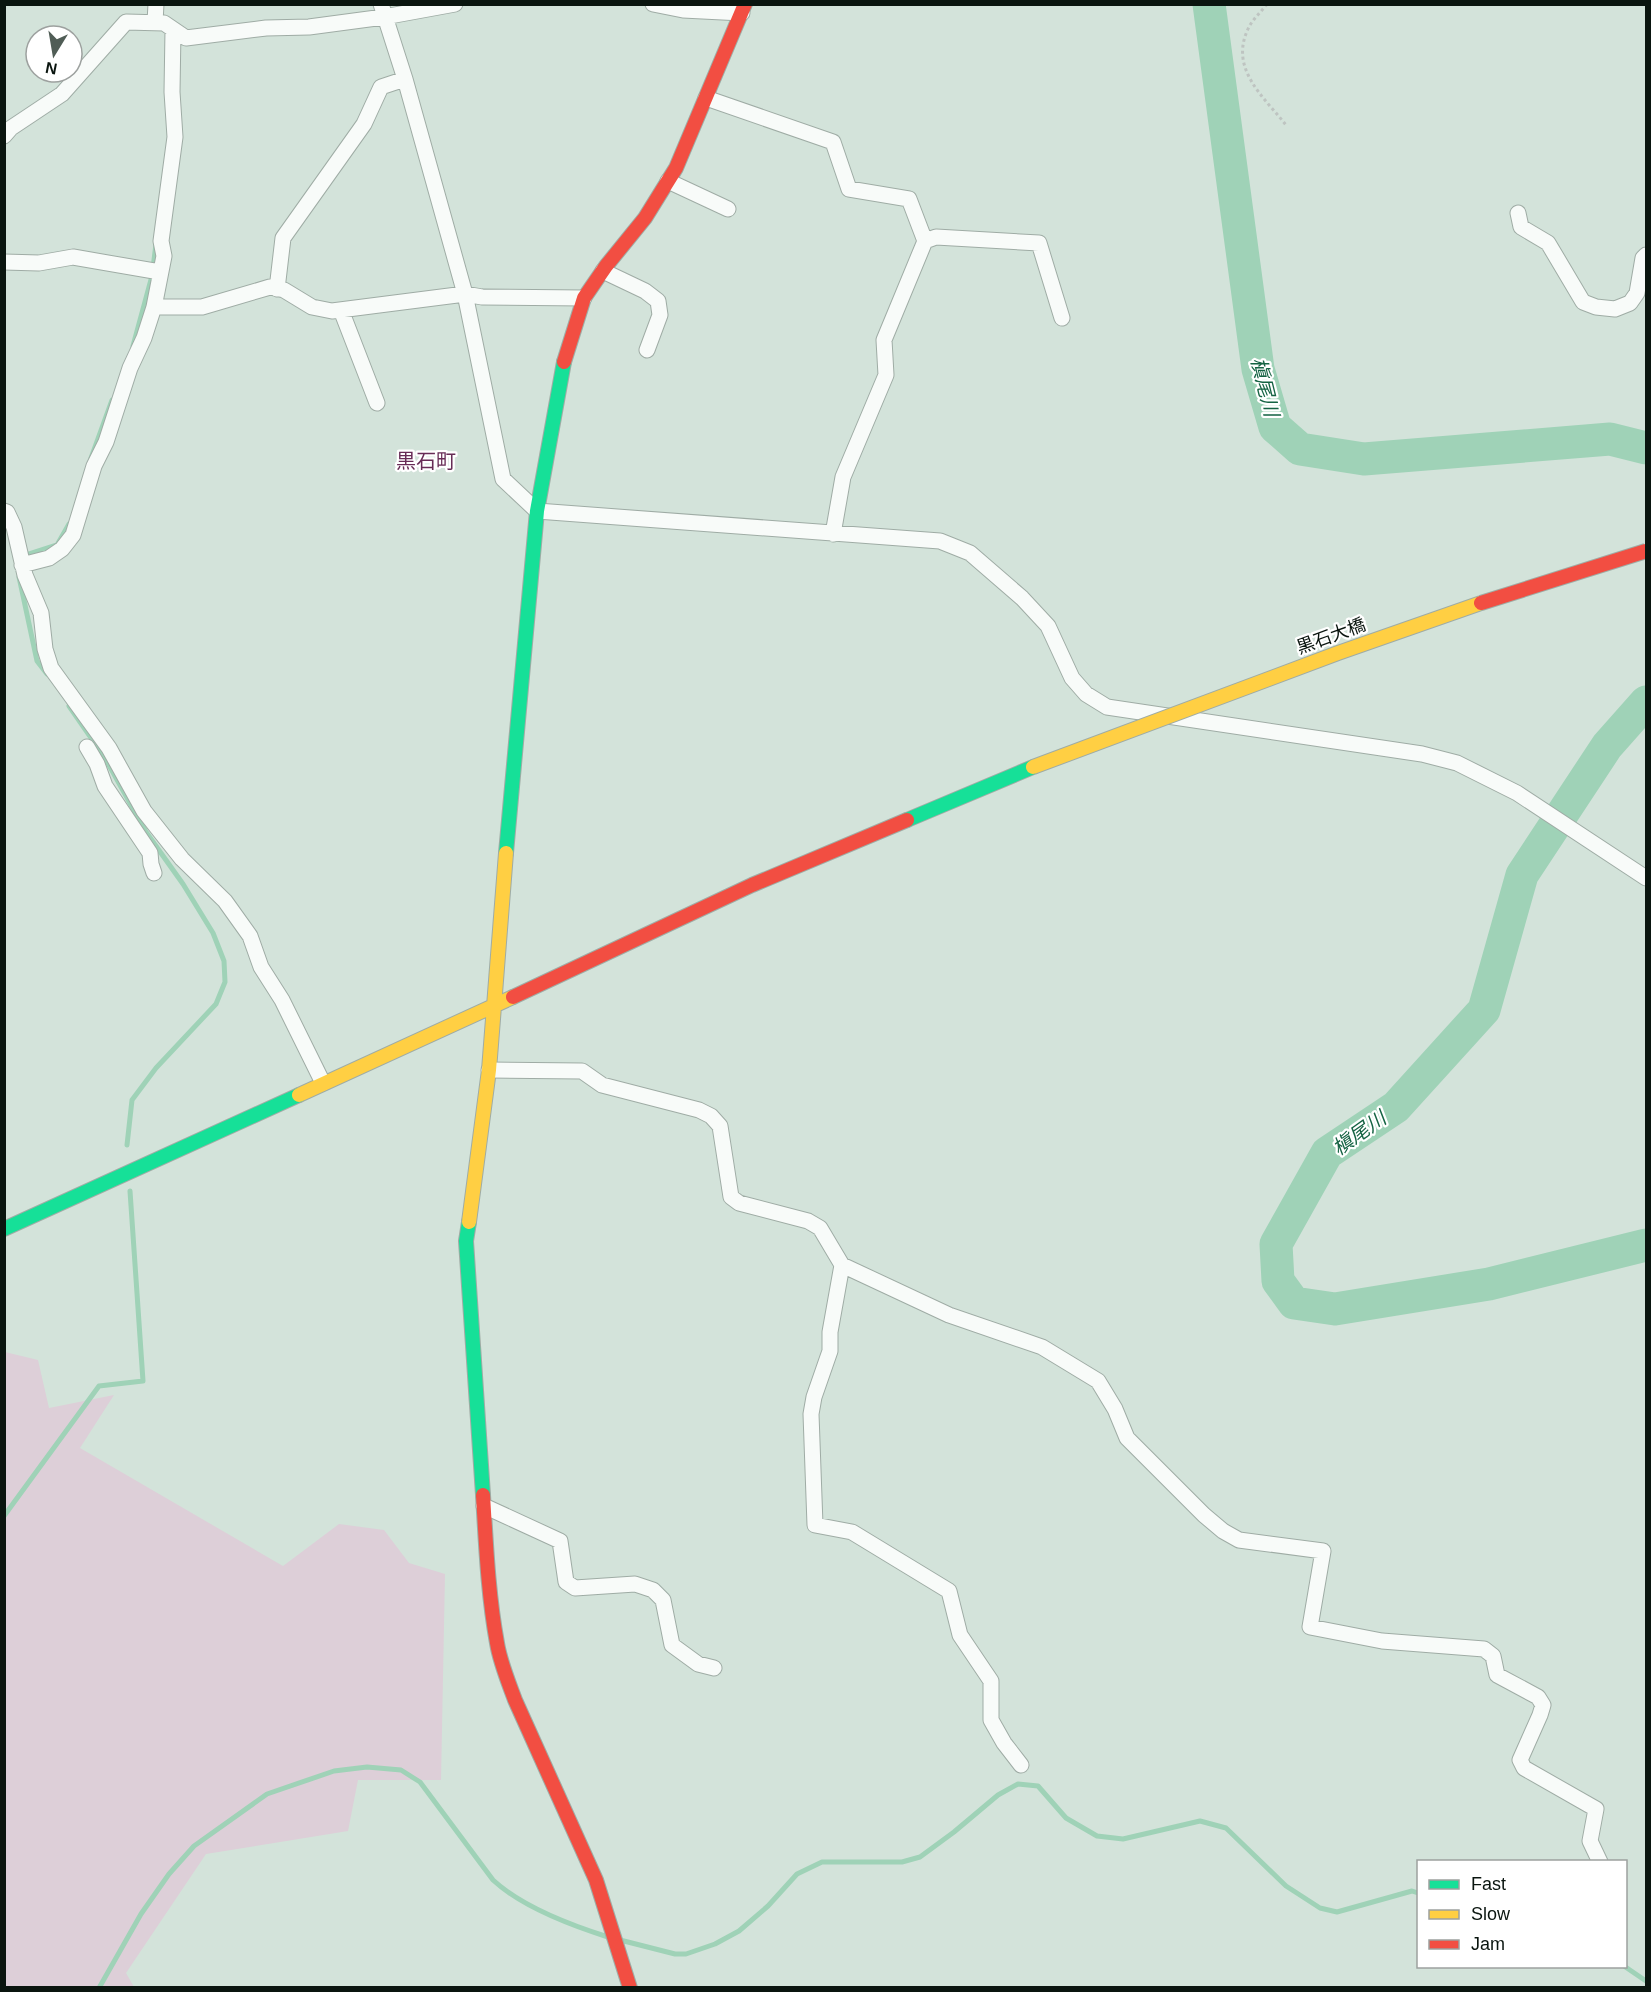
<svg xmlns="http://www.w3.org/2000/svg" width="1651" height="1992" viewBox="0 0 1651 1992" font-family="Helvetica,'Noto Sans JP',sans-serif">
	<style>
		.green { fill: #ddcfd8 }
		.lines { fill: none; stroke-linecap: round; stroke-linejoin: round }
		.stream { stroke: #9fd2b7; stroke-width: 5 }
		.river { stroke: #9fd2b7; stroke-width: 33 }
		.street-casing { stroke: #9faca5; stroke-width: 17 }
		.fast-casing { stroke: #9faca5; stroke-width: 16 }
		.slow-casing { stroke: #9faca5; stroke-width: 16 }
		.jam-casing { stroke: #9faca5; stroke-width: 16 }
		.path { stroke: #bec4c1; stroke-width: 3; stroke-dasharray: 3 3; stroke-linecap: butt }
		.street { stroke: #f8fbf9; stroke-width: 15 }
		.fast { stroke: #16e098; stroke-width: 14 }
		.slow { stroke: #ffcf43; stroke-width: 14 }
		.jam { stroke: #f24e42; stroke-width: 14 }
		.slow-bridge-casing { stroke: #9faca5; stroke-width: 16; stroke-linecap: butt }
		.jam-bridge-casing { stroke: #9faca5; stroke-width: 16; stroke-linecap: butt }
		.slow-bridge { stroke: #ffcf43; stroke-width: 14 }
		.jam-bridge { stroke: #f24e42; stroke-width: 14 }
		.labels { text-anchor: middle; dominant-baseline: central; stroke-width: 4.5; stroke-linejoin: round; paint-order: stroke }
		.street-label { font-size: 18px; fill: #0a150f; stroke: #fff }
		.water-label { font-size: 20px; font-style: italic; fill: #156343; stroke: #fff }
		.neighbourhood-label { font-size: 20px; fill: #672c56; stroke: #fff }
	</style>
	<rect width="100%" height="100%" fill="#d3e3da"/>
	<path class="green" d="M5,1352l33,8 11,48 65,-13 -34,53 203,118 56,-42 45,6 25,33 36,11 -4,206h-83l-10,51 -142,23 -80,119 8,14h-129z"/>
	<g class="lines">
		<path class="stream" d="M133,346l19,-70 4,-32
			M91,458l21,-58
			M23,556l34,-11 12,-21
			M19,577l18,84 10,13
			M69,706l36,52 41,74 37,52 30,49 11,28 1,21 -9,22 -60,64 -24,32 -5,45
			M4,1516l95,-130 44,-5 -13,-190
			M620,1940l55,14h11l29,-10 24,-13 29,-25 29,-32 25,-12h80l18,-5 34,-25 44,-37 20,-11 20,2 28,32 31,18 26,3 77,-18 26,7 60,58 34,22 17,4 75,-21 6,2
			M1624,1966l22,15
			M99,1988l42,-74 28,-40 25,-28 73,-52 67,-23 33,-4 34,3 19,12 73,98c29,27 77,45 115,57"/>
		<path class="river" d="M1209,4l49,365 17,58 25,22 64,10 246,-20 36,9
			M1646,702l-39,44 -85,129 -38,135 -88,97 -69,46 -51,91 2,37 16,22 41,6 154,-25 157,-39"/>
		<defs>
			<path id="street" d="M381,4l24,75 60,215 38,185 34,32 403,30 30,12 52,45 26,28 24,52 14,16 21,13 315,47 35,9 60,30 129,85
				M653,4l30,6 59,3
				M155,22l1,-18
				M706,98l127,44 16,47 60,10 16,42
				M4,136l7,-8 51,-34 64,-72 38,1 22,15 80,-10 43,-1 75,-10 71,-13
				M668,181l60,28
				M1518,213l3,14 27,16 35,59 13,5 19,2 15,-6 7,-10 6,-35 3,-3
				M4,262l35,1 34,-6 87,15
				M603,271l42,20 13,10 2,14 -13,35
				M277,289l6,-51 81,-114 17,-37 24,-8
				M154,307h48l68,-20 14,3 28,17 20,4 133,-17 17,3 102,1
				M341,310l36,93
				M4,511l3,1 7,15 11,48 16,38 4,36 6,19 58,80 35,63 38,48 43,42 25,35 11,31 21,33 41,83
				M833,534l10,-57 43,-102 -2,-35 41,-99 11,-4 103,6 23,75
				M22,565l27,-7 13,-9 11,-14 21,-69 12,-24 24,-74 14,-30 10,-31 10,-51 -3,-15 14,-104 -3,-45 1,-62
				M87,747l10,17 8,22 45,67 1,11 3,9
				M489,1070l93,1 20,14 97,25 12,6 9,10 11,71 8,6 69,18 12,7 22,37 107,50 93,32 56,34 17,28 12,29 77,77 19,16 16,9 84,11 -13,76 72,14 102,8 9,7 4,19 41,22 5,8 -3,10 -20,45 4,8 72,41 -6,32 10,21
				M842,1265l-12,67v19l-16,46 -3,17 4,111 37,7 97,59 11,44 31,46v39l13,23 17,22
				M484,1506l76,35 6,41 9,6 60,-4 18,6 10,10 9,45 26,19 16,4"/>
			<path id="fast" d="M907,820l126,-53
				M506,853l31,-342 27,-149
				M469,1222l-3,19 17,254
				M4,1229l295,-134"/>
			<path id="slow" d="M299,1095l214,-98
				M469,1222l20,-152 17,-217"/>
			<path id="jam" d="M564,362l20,-64 22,-32 39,-48 31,-50 69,-164
				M513,997l239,-112 155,-65
				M483,1495c3,49 5,99 14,148 3,19 11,38 18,57l81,180 34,108"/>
		</defs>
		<use href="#street" class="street-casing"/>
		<use href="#fast" class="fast-casing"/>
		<use href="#slow" class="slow-casing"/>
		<use href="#jam" class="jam-casing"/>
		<path class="path" d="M1267,4c-6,8 -14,15 -18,23 -21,41 14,69 37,98"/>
		<use href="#street" class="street"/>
		<use href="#fast" class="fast"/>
		<use href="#slow" class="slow"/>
		<use href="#jam" class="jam"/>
		<defs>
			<path id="slow-bridge" d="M1033,767l305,-114 143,-50"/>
			<path id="jam-bridge" d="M1481,603l165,-52"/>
		</defs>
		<use href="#slow-bridge" class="slow-bridge-casing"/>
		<use href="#jam-bridge" class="jam-bridge-casing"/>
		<use href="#slow-bridge" class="slow-bridge"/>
		<use href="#jam-bridge" class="jam-bridge"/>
	</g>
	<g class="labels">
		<g class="street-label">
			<text transform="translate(1331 636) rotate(-20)">黒石大橋</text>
		</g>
		<g class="water-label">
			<text transform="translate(1265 387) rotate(76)">槇尾川</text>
			<text transform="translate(1359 1133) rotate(-35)">槇尾川</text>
		</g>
		<g class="neighbourhood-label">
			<text x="426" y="461">黒石町</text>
		</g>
	</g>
	<rect width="1651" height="1992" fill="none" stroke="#0a150f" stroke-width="12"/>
	<rect x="1417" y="1860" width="210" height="108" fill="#ffffff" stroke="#9da19f" stroke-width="1.5"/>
	<rect x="1429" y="1880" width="30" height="9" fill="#16e098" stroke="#9da19f" stroke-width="1.5"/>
	<text x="1471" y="1890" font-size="18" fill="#0a150f">Fast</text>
	<rect x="1429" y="1910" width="30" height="9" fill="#ffcf43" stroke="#9da19f" stroke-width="1.5"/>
	<text x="1471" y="1920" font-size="18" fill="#0a150f">Slow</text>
	<rect x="1429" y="1940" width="30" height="9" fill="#f24e42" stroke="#9da19f" stroke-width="1.5"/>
	<text x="1471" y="1950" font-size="18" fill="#0a150f">Jam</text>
	<g transform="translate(54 54) rotate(191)"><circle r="28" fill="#ffffff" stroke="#9da19f" stroke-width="1.5"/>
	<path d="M0-4.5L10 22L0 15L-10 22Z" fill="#505d56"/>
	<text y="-9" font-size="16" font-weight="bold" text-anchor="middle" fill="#0a150f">N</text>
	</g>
</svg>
